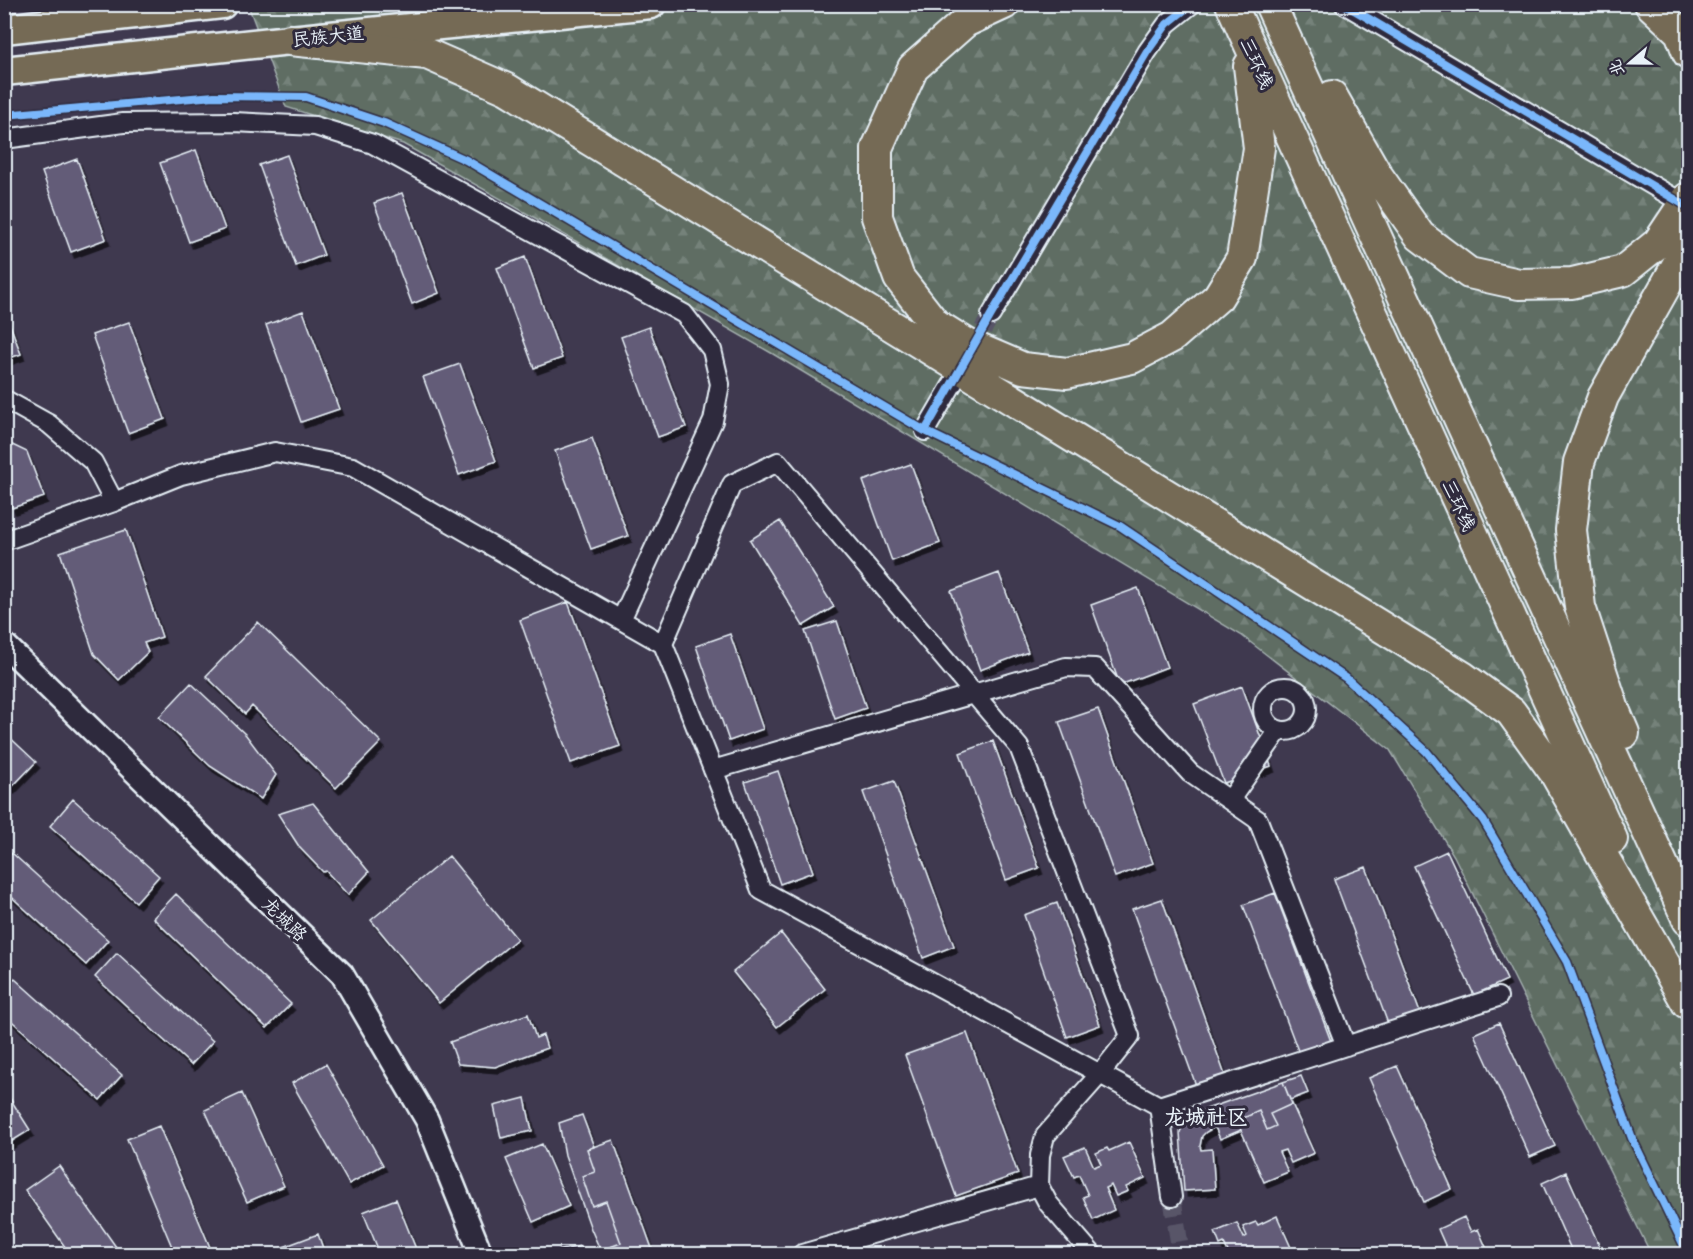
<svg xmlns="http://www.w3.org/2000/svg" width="1693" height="1259" viewBox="0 0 1693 1259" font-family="Delius,'LXGW WenKai TC',sans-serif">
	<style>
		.forest { fill: url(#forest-firs); stroke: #a3afae; stroke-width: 1.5 }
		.building { fill: #635b78; stroke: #e8f1f8; stroke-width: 1.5; filter: url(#shadow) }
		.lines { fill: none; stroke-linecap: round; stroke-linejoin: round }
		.minor-tunnel { stroke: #585568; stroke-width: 18; stroke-dasharray: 18 9; stroke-linecap: butt }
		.minor-casing { stroke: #e8f1f8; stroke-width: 22 }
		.tertiary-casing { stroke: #e8f1f8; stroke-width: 27 }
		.primary-casing { stroke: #e8f1f8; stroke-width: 33 }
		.trunk-casing { stroke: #e8f1f8; stroke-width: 34 }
		.minor { stroke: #2f2a3d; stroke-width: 18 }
		.tertiary { stroke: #2f2a3d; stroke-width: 22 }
		.primary { stroke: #746b55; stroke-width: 28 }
		.trunk { stroke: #746b55; stroke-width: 30 }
		.cycleway-casing { stroke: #2f2a3d; stroke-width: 11 }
		.cycleway { stroke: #7ab7fb; stroke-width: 8 }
		.labels { text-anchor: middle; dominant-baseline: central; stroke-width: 6; stroke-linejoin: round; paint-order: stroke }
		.street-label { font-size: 18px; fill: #e8f1f8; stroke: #2f2a3d }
		.quarter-label { font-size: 21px; font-weight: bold; fill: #e8f1f8; stroke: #2f2a3d }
	</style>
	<defs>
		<pattern id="forest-firs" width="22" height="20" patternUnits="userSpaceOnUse" patternTransform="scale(1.5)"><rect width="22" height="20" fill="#5e6d63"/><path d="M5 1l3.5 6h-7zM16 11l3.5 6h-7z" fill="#75827a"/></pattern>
		<filter id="shadow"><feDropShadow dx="3.5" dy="6" stdDeviation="0" flood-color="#0009"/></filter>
	</defs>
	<rect width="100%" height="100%" fill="#3f394f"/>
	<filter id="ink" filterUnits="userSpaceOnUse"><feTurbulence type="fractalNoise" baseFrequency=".0167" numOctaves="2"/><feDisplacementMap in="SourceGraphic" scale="12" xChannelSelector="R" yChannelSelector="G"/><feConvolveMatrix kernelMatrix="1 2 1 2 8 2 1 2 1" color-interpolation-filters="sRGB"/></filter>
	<g filter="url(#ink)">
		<path class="forest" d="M248,5h1440v1249h-37l-197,-398 -64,-106 -149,-115 -468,-281 -229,-131 -141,-79 -117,-37z"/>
		<path class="building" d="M196,150l29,79 -36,13 -29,-79z
			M287,155l37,100 -28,11 -37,-101z
			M77,159l29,80 -35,13 -29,-80z
			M402,193l37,100 -27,11 -38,-101z
			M525,257l37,101 -28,10 -37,-100z
			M4,309l17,45 -17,6z
			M303,311l36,98 -38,13 -35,-97z
			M129,322l36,97 -37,14 -36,-98z
			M649,327l37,100 -28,10 -37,-100z
			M460,364l36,97 -37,14 -36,-98z
			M592,438l36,98 -37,13 -36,-98z
			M4,441l23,11 17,45 -32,11 -8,-23z
			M911,464l29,79 -48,18 -29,-80z
			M780,521l54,86 -31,19 -53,-86z
			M126,530l36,107 -18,6 4,9 -29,28 -25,-26 -34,-102z
			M999,573l29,79 -48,18 -29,-79z
			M1138,588l29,79 -47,18 -29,-80z
			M568,602l52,144 -49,17 -51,-143z
			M837,621l29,87 -31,11 -30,-88z
			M258,622l123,120 -45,46 -84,-82 -7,8 -39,-38z
			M730,634l33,95 -34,12 -33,-95z
			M191,683l55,52 30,40 -15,24 -51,-33 -51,-49z
			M1242,686l29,80 -47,17 -30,-79z
			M1098,709l55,154 -38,14 -56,-155z
			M4,732l32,30 -25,26 -7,-5z
			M993,741l46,127 -33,12 -46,-127z
			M778,771l35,101 -33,12 -35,-102z
			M894,781l60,165 -31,12 -60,-166z
			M73,799l86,77 -23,26 -86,-76z
			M313,803l56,69 -21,23 -22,-24 -3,1 -23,-24 -22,-34z
			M1447,851l60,129 -33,15 -60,-129z
			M12,853l96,87 -22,25 -82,-75v-28z
			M449,856l68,83 -78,64 -68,-83z
			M1366,867l56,151 -32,11 -56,-150z
			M1275,893l57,151 -32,12 -57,-151z
			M176,894l115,110 -24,24 -114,-110z
			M1162,899l64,179 -29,10 -65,-179z
			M1057,903l43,122 -33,12 -43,-122z
			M781,933l44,56 -48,38 -44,-55z
			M117,953l96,88 -22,24 -96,-88z
			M6,971l116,104 -22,25 -96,-86v-42z
			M528,1014l8,24 7,-3 4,13 -52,19 -37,-3 -8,-22z
			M1499,1023l56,123 -25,11 -56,-123z
			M967,1033l51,141 -62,22 -51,-141z
			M326,1064l57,101 -34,19 -57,-101z
			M1397,1066l55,123 -28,13 -55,-124z
			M1301,1076l7,17 -18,7 -7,-18z
			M1283,1082l9,22 -22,10 6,12 -9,4 -8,-19 -22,10 4,9 -21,9 -5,-12 -9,5 -4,4 -2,10 1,4 11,-1 3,40 -31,2 -4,-59 6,-11 12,-9z
			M4,1089l26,41 -26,16z
			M242,1093l42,93 -37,16 -42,-92z
			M525,1098l7,33 -31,7 -7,-32z
			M1292,1104l22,49 -23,10 -6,-13 -6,2 9,20 -24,10 -27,-61 22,-10 8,19 9,-4 -6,-12z
			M582,1115l12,32 -7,2 8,23 -13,4 10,30 14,-5 15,42 -14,5 2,6h-7l-11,-25 -26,-74 -6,-32z
			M159,1126l53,126 -7,2h-30l-48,-115z
			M613,1140l41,114h-45l-2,-6 14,-5 -15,-42 -14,5 -10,-30 13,-4 -8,-23z
			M1129,1142l16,36 -19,9 2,4 -12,5 -5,-11 -6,3 9,22 -21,10 -10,-23 5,-2 -9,-20 -5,2 -10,-21 21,-9 9,20 7,-3 -5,-11 11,-5 2,3z
			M542,1144l27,62 -36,16 -27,-63z
			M59,1166l62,88h-51l-45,-64z
			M1566,1172l37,82h-30l-31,-71z
			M396,1199l22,55h-38l-17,-42z
			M1277,1216l16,36 -5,2h-59l-5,-11 -4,2 -5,-13 22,-9 7,15 3,-2 -4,-9 13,-5 2,3z
			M1464,1217l7,15 7,-3 11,25h-40l-11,-25z
			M318,1234l7,20h-45l-2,-5z
			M581,1246l2,8h-35l-1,-1z"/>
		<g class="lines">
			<path class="minor-tunnel" d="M970,353l21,-38
				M1172,1197l9,57"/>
			<defs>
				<path id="minor" d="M1344,4l330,194
					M4,139l119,-16 111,-1 81,4 58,18 311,170 28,36 8,34 -7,37 -92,199
					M991,315l156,-263 20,-28 25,-20
					M4,399l45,25 44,38 21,40
					M925,431l31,-53
					M4,541l110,-39 67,-27 94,-23 78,15 310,177 98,246 398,216 13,91
					M663,644l69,-160 46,-22 241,285 111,289 -30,38 -55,62 -5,19 -1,31 9,17 44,51
					M1263 709a22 22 0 1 1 44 0a22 22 0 1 1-44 0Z
					M713,770l353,-103 29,1 95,105 68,47 88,226
					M1230,800l49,-70
					M1159,1106l339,-109
					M802,1254l237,-68"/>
				<path id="tertiary" d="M4,644l338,330 85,146 54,134"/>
				<path id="primary" d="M4,29l218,-25
					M4,71l286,-31 361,-36"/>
				<path id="trunk" d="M1004,4l-39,18 -52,46 -36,80v69l22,61 36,46 32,20 56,24 44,5 65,-15 40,-21 46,-40 24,-39 17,-110 -10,-82
					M1231,4l381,835
					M1270,4l418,916
					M1650,4l30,28 8,21
					M290,40l137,14 80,35 956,588 48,35 44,61 132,230
					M1332,96l45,79 43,61 49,37 50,11 53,-1 51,-12 35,-28 30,-45
					M1624,733l-11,-26 -33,-100 -9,-77 8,-68 24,-65 85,-151"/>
			</defs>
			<use href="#minor" class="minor-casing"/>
			<use href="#tertiary" class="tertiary-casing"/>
			<use href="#primary" class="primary-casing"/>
			<use href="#trunk" class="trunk-casing"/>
			<use href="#minor" class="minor"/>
			<use href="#tertiary" class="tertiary"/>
			<use href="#primary" class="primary"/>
			<use href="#trunk" class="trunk"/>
			<defs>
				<path id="cycleway" d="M1344,4l344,203
					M4,115l210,-19 92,1 78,26 82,37 459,271 195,95 226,152 80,73 57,69 84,142 65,176 56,116
					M925,431l66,-116 156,-263 20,-28 25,-20"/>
			</defs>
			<use href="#cycleway" class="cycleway-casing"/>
			<use href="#cycleway" class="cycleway"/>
		</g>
	</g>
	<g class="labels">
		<g class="street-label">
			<text transform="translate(328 36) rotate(-6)">民族大道</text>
			<text transform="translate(1257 63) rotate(65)">三环线</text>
			<text transform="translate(1459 505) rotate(65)">三环线</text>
			<text transform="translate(285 919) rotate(44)">龙城路</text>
		</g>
		<g class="quarter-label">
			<text x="1206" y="1116">龙城社区</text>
		</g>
	</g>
	<rect width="1693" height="1259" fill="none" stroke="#2f2a3d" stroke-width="24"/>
	<rect x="12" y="12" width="1669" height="1235" fill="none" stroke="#e8f1f8" stroke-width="2" filter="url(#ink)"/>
	<g transform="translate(1630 63) rotate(250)" stroke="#2f2a3d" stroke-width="4.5" paint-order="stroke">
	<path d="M0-4.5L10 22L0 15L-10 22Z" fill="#e8f1f8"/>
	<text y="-9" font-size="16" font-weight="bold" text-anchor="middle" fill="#e8f1f8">北</text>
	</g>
</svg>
